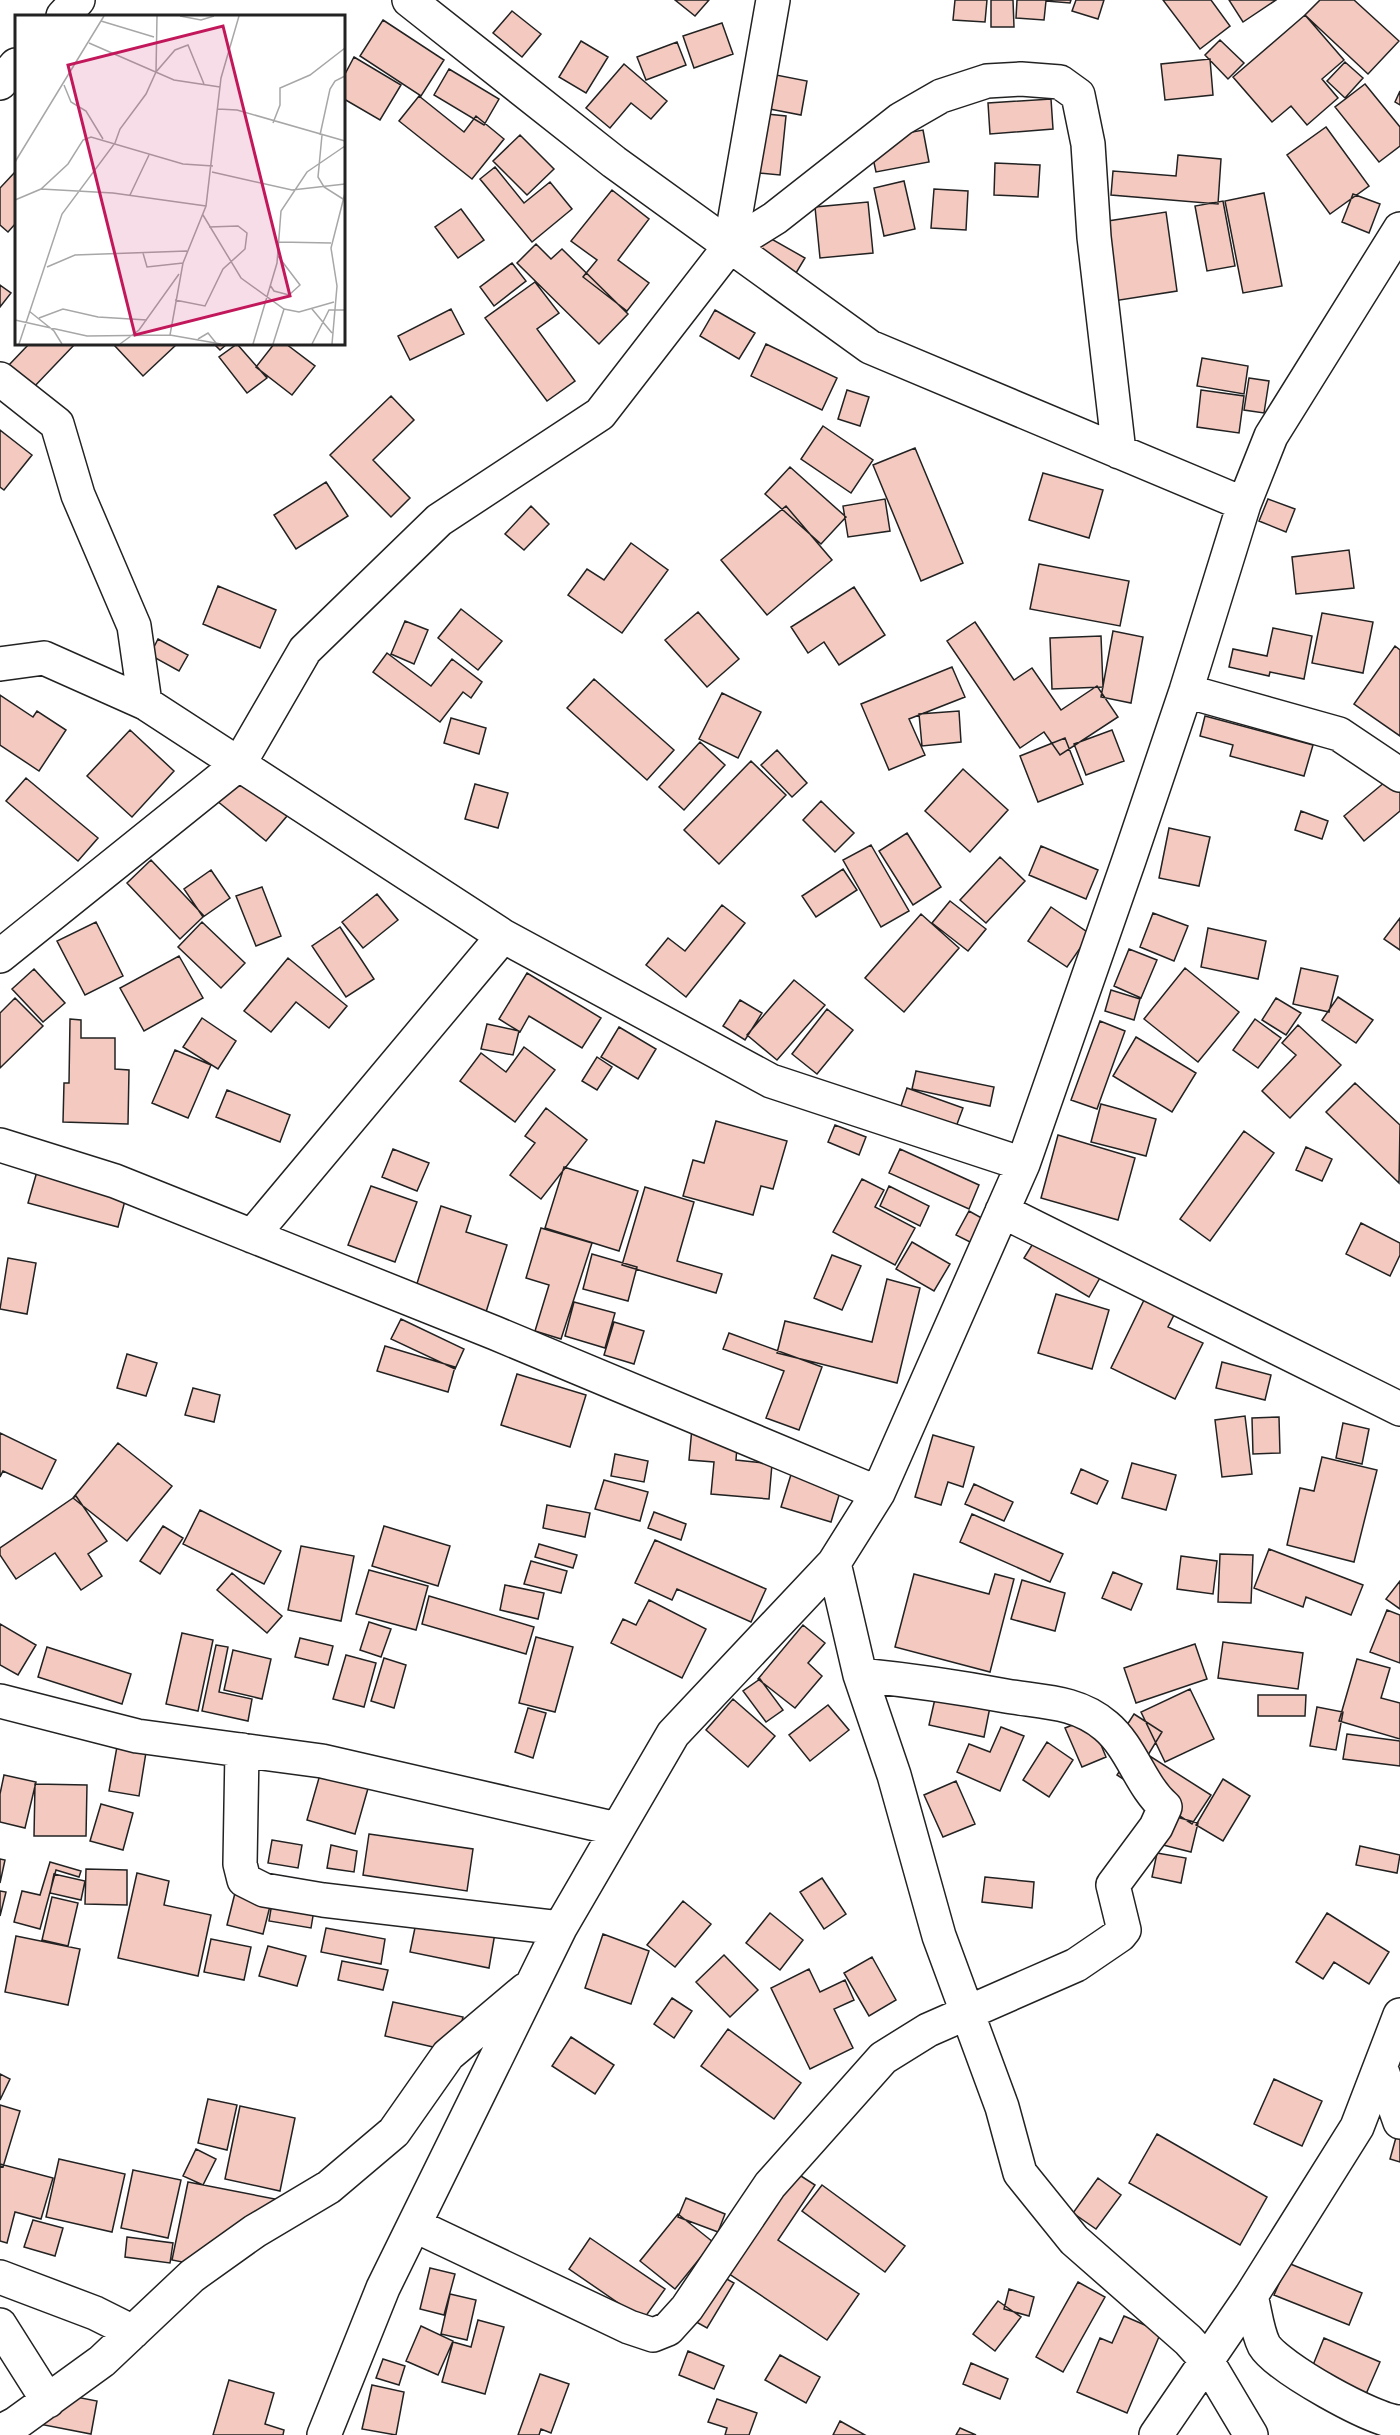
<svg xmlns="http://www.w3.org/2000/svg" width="1400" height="2435" viewBox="0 0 1400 2435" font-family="Helvetica,sans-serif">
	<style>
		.building { fill: #f3c9c0; stroke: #222; stroke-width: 1.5 }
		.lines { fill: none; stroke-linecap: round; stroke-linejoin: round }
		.minor-casing { stroke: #222; stroke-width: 36 }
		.minor { stroke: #fff; stroke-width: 33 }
		.inset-road { fill: none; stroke: #a7a7a7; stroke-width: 1.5 }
		.view { fill: #c2185b; fill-opacity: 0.15; stroke: #c2185b; stroke-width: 3 }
		.inset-edge { fill: none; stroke: #222; stroke-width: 3 }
	</style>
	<rect width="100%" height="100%" fill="#fff"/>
	<path class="building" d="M675,0h34l-14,16z
		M955,0h32l-2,22 -32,-2z
		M991,0h22l1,27h-23z
		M1017,0h54l-1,3 -24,-2 -2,19 -28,-2z
		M1076,0h28l-6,19 -26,-8z
		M1163,0h48l19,26 -30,23z
		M1229,0h47l-33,22z
		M1320,0h34l45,41 -31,33 -63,-59z
		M512,11l29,23 -19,23 -29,-24z
		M1305,15l39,45 -22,19 16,19 -31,27 -16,-19 -19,16 -39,-45z
		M383,20l61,40 -23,36 -61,-40z
		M722,23l11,31 -39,14 -11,-32z
		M1220,40l24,23 -16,16 -23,-24z
		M581,41l27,16 -22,36 -27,-16z
		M677,42l9,23 -40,15 -9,-23z
		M354,57l47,28 -21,35 -36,-21v-23z
		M1210,59l3,36 -48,5 -4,-36z
		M1345,62l18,16 -18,20 -18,-17z
		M624,64l43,37 -16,18 -20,-16 -21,25 -24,-20z
		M449,69l50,30 -15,26 -50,-30z
		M761,72l46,9 -6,34 -47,-9z
		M1365,84l35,43v19l-21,16 -44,-55z
		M1400,91v14l-5,-3z
		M419,96l45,36 12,-16 28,23 -32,40 -73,-58z
		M1051,99l2,30 -63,5 -2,-31z
		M756,113l30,3 -6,59 -31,-3z
		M1326,127l43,59 -39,28 -43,-59z
		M923,130l6,32 -53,10 -7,-32z
		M520,135l34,34 -27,26 -34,-34z
		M1178,155l43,4 -3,45 -107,-9 2,-24 63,5z
		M995,163l45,2 -2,32 -44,-2z
		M495,167l29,36 26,-21 22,27 -40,33 -52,-63z
		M16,171v52l-8,9 -8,-7v-37z
		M904,181l11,48 -31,7 -10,-48z
		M934,189l34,2 -2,39 -35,-2z
		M612,190l37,29 -31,41 31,23 -22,28 -44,-34 14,-17 -26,-19z
		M1264,193l18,93 -39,7 -18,-92z
		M1353,194l27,10 -11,29 -27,-11z
		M1223,201l12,65 -28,5 -12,-65z
		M868,202l5,51 -53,5 -5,-51z
		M461,209l23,31 -26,18 -23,-31z
		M1166,212l11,79 -70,11 -12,-79z
		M761,233l44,25 -15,25 -43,-25z
		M536,244l15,15 11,-10 66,65 -29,30 -82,-81z
		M512,263l14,18 -32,25 -14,-19z
		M535,282l24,31 -22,16 38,52 -28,20 -62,-83z
		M0,285l11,8 -11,14z
		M451,309l13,25 -54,26 -12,-24z
		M715,310l40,23 -16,26 -39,-23z
		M29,344h46l-43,45 -24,-23z
		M116,344h61l-34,32 -29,-31z
		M214,344h13l-7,6z
		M237,344l30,34 -20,15 -28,-36z
		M274,344h12l29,22 -23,29 -36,-28z
		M766,344l71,34 -15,32 -71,-34z
		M1202,358l46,8 -4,28 -47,-8z
		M1249,378l20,3 -5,32 -20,-3z
		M847,390l22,7 -9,29 -22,-7z
		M1201,390l43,6 -5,37 -42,-6z
		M391,396l23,24 -41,40 37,38 -19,19 -61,-62z
		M823,426l50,34 -22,33 -50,-34z
		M0,430l32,25 -28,35 -4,-3z
		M915,448l48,115 -42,18 -48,-116z
		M790,467l56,50 -25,27 -56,-50z
		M1043,473l60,17 -14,48 -60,-18z
		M326,482l22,34 -52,33 -22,-34z
		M885,499l5,32 -42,6 -5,-31z
		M1268,499l27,10 -9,23 -27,-11z
		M531,506l18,18 -25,26 -19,-16z
		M786,506l46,54 -65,55 -46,-55z
		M631,543l37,27 -46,63 -54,-38 19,-26 17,11z
		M1349,550l5,38 -58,6 -4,-37z
		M1039,564l90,17 -9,45 -90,-17z
		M218,586l58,24 -16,38 -57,-24z
		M854,587l31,48 -46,30 -15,-23 -16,11 -17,-26z
		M461,609l41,32 -24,29 -40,-32z
		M698,612l41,47 -32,28 -42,-47z
		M1322,613l51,9 -10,51 -51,-10z
		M405,621l23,9 -14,34 -23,-10z
		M975,622l39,58 18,-12 29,42 36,-24 21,31 -58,38 -16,-23 -24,16 -73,-107z
		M1273,628l39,8 -8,43 -34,-7 -1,4 -40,-9 4,-18 34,7z
		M1113,631l30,6 -12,66 -30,-6z
		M1101,636l2,51 -51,2 -2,-51z
		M158,639l30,16 -9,16 -29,-16z
		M1395,646l5,4v86l-46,-32z
		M387,653l44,33 21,-27 30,23 -11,16 -8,-6 -23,30 -67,-50z
		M952,667l13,30 -56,22 16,36 -36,15 -28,-66z
		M594,679l80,71 -27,30 -80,-72z
		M722,693l39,19 -23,46 -39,-19z
		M0,695l33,22 4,-6 29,19 -27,41 -39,-26z
		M959,711l2,31 -39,4 -3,-32z
		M1205,716l108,29 -9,31 -74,-20 3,-11 -33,-9z
		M451,718l35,10 -7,26 -35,-11z
		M130,730l44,41 -42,46 -45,-41z
		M1112,730l12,31 -38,14 -12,-31z
		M1065,738l18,46 -45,18 -18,-46z
		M700,742l25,23 -41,45 -25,-23z
		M777,750l30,33 -15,14 -31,-32z
		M751,761l35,34 -67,69 -35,-34z
		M963,769l45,41 -38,42 -45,-41z
		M232,771l55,45 -21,25 -55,-45z
		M1391,777l9,12v22l-36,30 -20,-25z
		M26,778l72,60 -20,23 -72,-60z
		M475,784l33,9 -10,35 -33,-9z
		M821,801l33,32 -19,19 -32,-32z
		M1301,811l27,10 -6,18 -27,-9z
		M1169,828l41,9 -11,49 -40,-8z
		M907,833l34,54 -28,18 -34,-54z
		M871,845l38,66 -28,16 -38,-67z
		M1041,846l57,24 -12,29 -57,-24z
		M1000,857l25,24 -39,42 -26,-23z
		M151,860l53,56 -24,23 -53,-56z
		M843,869l14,21 -41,27 -14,-21z
		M211,870l19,28 -27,19 -19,-28z
		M262,887l19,49 -25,10 -20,-50z
		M377,894l21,26 -35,28 -21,-26z
		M950,901l36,28 -18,22 -36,-28z
		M722,905l23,18 -59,74 -40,-32 22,-27 17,13z
		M1051,907l39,27 -23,33 -39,-26z
		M1153,913l35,13 -14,35 -34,-14z
		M921,914l38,34 -55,64 -39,-34z
		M1400,918v32l-16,-11z
		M96,922l27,54 -38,19 -28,-54z
		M202,922l43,41 -24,25 -43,-41z
		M340,927l34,52 -28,18 -34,-51z
		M1208,928l58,13 -8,38 -57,-12z
		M1129,949l28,11 -16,38 -27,-12z
		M179,956l24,42 -59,33 -24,-43z
		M288,958l59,48 -18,22 -33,-26 -25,30 -27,-21z
		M1185,968l54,44 -41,50 -54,-43z
		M1301,968l37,8 -9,36 -36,-8z
		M34,969l31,34 -22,19 -31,-33z
		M527,973l74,45 -19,30 -53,-32 -9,16 -21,-13z
		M794,980l31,25 -48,55 -30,-25z
		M1111,990l29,9 -6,21 -29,-9z
		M1338,997l35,23 -17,23 -34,-23z
		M15,998l28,28 -43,42v-55z
		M1276,998l25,15 -15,22 -24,-15z
		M740,1000l22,13 -17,27 -22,-14z
		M827,1009l26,21 -36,44 -25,-20z
		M202,1018l34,23 -18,28 -35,-22z
		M70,1019l11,1v18h34v31l14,1 -1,54 -65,-2 1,-39h5z
		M1255,1019l26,19 -23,30 -25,-18z
		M1100,1021l25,10 -28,78 -26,-9z
		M487,1024l32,7 -6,24 -32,-6z
		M1298,1025l43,40 -51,53 -28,-27 34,-36 -14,-12z
		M619,1027l37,22 -18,30 -37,-22z
		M1136,1037l60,36 -24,39 -59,-36z
		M524,1047l31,23 -40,52 -55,-41 21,-28 25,19z
		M175,1050l36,15 -23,53 -36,-15z
		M597,1057l15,10 -15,23 -15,-9z
		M916,1071l78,16 -4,19 -78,-17z
		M1355,1083l45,42 -1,58 -73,-71z
		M907,1088l56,20 -10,27 -55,-20z
		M227,1090l63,25 -10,27 -64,-25z
		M1101,1104l55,15 -10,37 -55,-14z
		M546,1108l41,32 -46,59 -31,-24 25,-32 -10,-7z
		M716,1121l71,20 -14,48 -12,-3 -8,29 -70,-19 10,-36 11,3z
		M835,1125l31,12 -7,18 -31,-13z
		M1244,1131l30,22 -64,88 -30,-22z
		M1058,1135l77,23 -17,62 -77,-22z
		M1306,1147l26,12 -10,22 -26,-11z
		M393,1149l36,14 -12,28 -35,-14z
		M900,1149l79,36 -10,24 -80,-36z
		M564,1167l74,24 -19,60 -74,-23z
		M38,1168l89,25 -9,34 -90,-24z
		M862,1179l22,11 -9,17 40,21 -20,37 -62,-33z
		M371,1186l46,16 -22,60 -47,-17z
		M889,1186l40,20 -9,20 -40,-20z
		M645,1187l49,15 -17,59 45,13 -6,19 -94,-28z
		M441,1206l30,10 -5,16 41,13 -21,67 -71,-22z
		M969,1211l18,10 -13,23 -18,-9z
		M1361,1223l39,20v12l-10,21 -44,-22z
		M541,1228l51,15 -31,96 -26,-8 14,-46 -23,-7z
		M1037,1237l64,39 -12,21 -65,-39z
		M912,1242l38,22 -16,27 -38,-22z
		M592,1254l45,13 -9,34 -45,-12z
		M832,1255l29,11 -19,44 -28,-12z
		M8,1258l28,5 -9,51 -27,-5z
		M887,1279l33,9 -23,95 -120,-30 8,-32 87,21z
		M1056,1294l53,16 -17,59 -54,-16z
		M1145,1298l30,15 -7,14 35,16 -28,56 -64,-31z
		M574,1302l41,11 -10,35 -40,-12z
		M401,1319l63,30 -9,20 -64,-30z
		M614,1322l30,9 -10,33 -30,-9z
		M729,1333l93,34 -23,63 -33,-12 18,-47 -61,-22z
		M385,1346l70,21 -7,25 -71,-21z
		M127,1354l30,9 -11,33 -29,-8z
		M1222,1362l49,13 -6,25 -49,-12z
		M517,1374l69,21 -16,52 -69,-22z
		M193,1388l27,7 -6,27 -29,-7z
		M1245,1416l7,58 -30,3 -7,-57z
		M1279,1417l1,36 -27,1 -1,-36z
		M1343,1423l26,6 -7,35 -26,-6z
		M692,1428l46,5 -2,27 36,4 -3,35 -58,-5 3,-32 -25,-2z
		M0,1433l56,27 -14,29 -39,-18 -3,6z
		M933,1435l41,12 -11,40 -15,-5 -7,23 -26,-8z
		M118,1443l54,43 -45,55 -54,-43z
		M615,1454l33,7 -4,21 -33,-6z
		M1322,1457l55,13 -23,92 -67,-17 13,-57 14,3z
		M1132,1463l44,12 -10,35 -44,-12z
		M793,1468l50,14 -12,40 -50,-15z
		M1081,1469l27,12 -11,23 -26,-11z
		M604,1480l44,12 -8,29 -45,-12z
		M974,1484l39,18 -9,19 -39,-17z
		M76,1496l31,45 -19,13 14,22 -21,14 -26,-37 -39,26 -16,-24v-7z
		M547,1505l43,8 -5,24 -42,-9z
		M200,1510l81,41 -17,33 -81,-40z
		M654,1512l32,12 -5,16 -33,-12z
		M972,1514l91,40 -13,28 -90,-40z
		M163,1526l20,12 -23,36 -20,-13z
		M384,1526l66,20 -12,40 -66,-20z
		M655,1540l111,49 -15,33 -74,-33 -5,11 -37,-17z
		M539,1544l38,11 -4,13 -38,-11z
		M301,1546l53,10 -13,65 -53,-11z
		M1269,1549l94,36 -12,30 -45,-18 -3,10 -49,-19z
		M1220,1554l33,1 -2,48 -33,-1z
		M1181,1556l36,5 -4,33 -36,-5z
		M531,1561l36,10 -6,22 -37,-9z
		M369,1570l59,16 -12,44 -60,-16z
		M1113,1572l29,12 -11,26 -29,-12z
		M232,1573l50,43 -15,17 -50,-43z
		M914,1574l75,20 6,-20 19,5 -24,93 -95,-25z
		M1022,1580l43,13 -10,38 -44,-12z
		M1400,1581v28l-14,-10z
		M505,1585l39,8 -6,26 -38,-9z
		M429,1596l105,31 -8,27 -104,-30z
		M649,1600l57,29 -24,49 -71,-35 12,-24 13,6z
		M1387,1610l13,5v48l-30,-11z
		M369,1622l22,7 -10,28 -21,-7z
		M0,1624l36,21 -18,30 -18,-10z
		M803,1625l22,18 -17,20 14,13 -27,32 -37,-29z
		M182,1633l31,7 -15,71 -32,-7z
		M536,1637l37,10 -18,65 -36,-9z
		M300,1638l33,8 -5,19 -33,-8z
		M1223,1642l80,11 -5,36 -80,-11z
		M1195,1644l12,35 -71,24 -12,-35z
		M216,1645l12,2 -9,45 33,7 -4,22 -46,-10z
		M47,1647l84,27 -9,30 -84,-27z
		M233,1650l38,9 -9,40 -38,-9z
		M346,1655l30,8 -12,44 -31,-8z
		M384,1658l22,7 -12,43 -23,-7z
		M1357,1659l33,9 -9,30 19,5v36l-61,-18z
		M760,1679l23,31 -17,12 -23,-31z
		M1190,1689l24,50 -49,23 -24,-50z
		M937,1690l54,12 -7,35 -55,-12z
		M1258,1695h48l-1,21h-47z
		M733,1699l42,37 -27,31 -42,-37z
		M828,1705l21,25 -39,31 -21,-26z
		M1317,1707l26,5 -7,38 -26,-4z
		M528,1708l18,5 -13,45 -18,-6z
		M1134,1714l28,18 -14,23 63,40 -19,29 -75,-49 17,-26 -16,-10z
		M1090,1718l16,39 -24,10 -17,-39z
		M1001,1727l23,9 -24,55 -43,-19 12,-28 21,8z
		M1347,1734l53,7v25l-57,-7z
		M118,1741l29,5 -8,50 -30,-5z
		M1047,1742l26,18 -24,37 -26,-17z
		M321,1771l48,14 -14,49 -48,-14z
		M4,1775l32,7 -11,46 -25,-6v-28z
		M1223,1779l27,17 -27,45 -27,-16z
		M956,1781l19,43 -32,13 -19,-42z
		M35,1784l52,1 -1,51h-52z
		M101,1804l32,9 -10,37 -33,-9z
		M1159,1812l39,11 -7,29 -40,-10z
		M369,1834l104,15 -6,42 -104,-16z
		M272,1840l30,5 -4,23 -30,-5z
		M331,1845l26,6 -3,21 -27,-4z
		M1360,1846l40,9 -3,18 -41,-8z
		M1157,1853l29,5 -5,25 -29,-6z
		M0,1859l5,1 -5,23z
		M50,1862l31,9 -2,6 -23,-7 -16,59 -26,-7 8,-31 18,4z
		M86,1869l41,1v35l-42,-1z
		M137,1873l32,8 -5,24 47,10 -13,61 -80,-18z
		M54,1874l31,7 -4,19 -31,-7z
		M985,1877l49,5 -2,26 -50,-6z
		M822,1878l24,36 -22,15 -24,-37z
		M236,1889l36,9 -9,36 -36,-9z
		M0,1891l6,1 -6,24z
		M52,1897l26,6 -10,43 -26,-6z
		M273,1897l42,7 -4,24 -42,-7z
		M683,1901l28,23 -36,43 -28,-22z
		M770,1913l33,27 -23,30 -34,-27z
		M1327,1913l62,39 -20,32 -35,-22 -11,17 -27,-17z
		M417,1918l78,15 -6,35 -79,-16z
		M326,1928l59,11 -4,25 -60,-12z
		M603,1934l46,17 -18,53 -46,-16z
		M16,1936l64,13 -12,56 -63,-13z
		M211,1939l40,8 -7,33 -40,-8z
		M268,1946l38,10 -9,30 -38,-10z
		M724,1955l34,35 -28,27 -34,-35z
		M872,1957l24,43 -27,16 -25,-43z
		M342,1961l46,9 -5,20 -45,-10z
		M809,1969l11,23 25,-12 9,20 -20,9 19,39 -43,21 -39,-81z
		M672,1998l20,13 -18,27 -20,-14z
		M393,2002l70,15 -8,35 -70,-16z
		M728,2029l73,54 -27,36 -73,-53z
		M571,2037l43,28 -19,29 -43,-28z
		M0,2074l10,5 -10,21z
		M1274,2079l48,22 -20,45 -48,-22z
		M208,2099l29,6 -10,45 -29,-7z
		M0,2105l20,6 -17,56 -3,-1z
		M240,2106l55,12 -15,73 -55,-12z
		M1400,2123v39l-10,-3z
		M1157,2134l110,63 -27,48 -111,-62z
		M196,2149l20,10 -13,26 -20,-9z
		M59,2159l66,15 -13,58 -66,-15z
		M0,2164l53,14 -12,41 -26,-7 -8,31 -7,-2z
		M787,2167l28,18 -37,55 81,54 -32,46 -108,-73z
		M133,2170l48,10 -13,58 -47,-10z
		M1098,2178l23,17 -25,34 -23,-16z
		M188,2182l92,18 -57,70 -51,-10z
		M822,2185l83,61 -20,26 -83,-61z
		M686,2198l39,16 -7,18 -40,-15z
		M678,2214l35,28 -38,47 -35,-28z
		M33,2220l30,8 -8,28 -31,-9z
		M127,2237l46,6 -3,20 -45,-6z
		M590,2238l75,51 -22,31 -74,-51z
		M1288,2263l74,30 -13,32 -75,-30z
		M430,2268l25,6 -11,41 -24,-6z
		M707,2268l27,15 -27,45 -27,-15z
		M1078,2282l27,15 -42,75 -27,-15z
		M1009,2289l25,8 -5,19 -25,-7z
		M450,2294l26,6 -9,40 -26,-6z
		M998,2301l23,16 -26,34 -22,-17z
		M1124,2316l37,16 -34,81 -50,-21 23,-54 12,5z
		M478,2320l26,7 -19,67 -43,-12 11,-40 18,5z
		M421,2326l32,15 -15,34 -32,-14z
		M1324,2338l56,24 -14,32 -55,-24z
		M688,2351l36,15 -10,23 -35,-14z
		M780,2355l40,22 -14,26 -41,-23z
		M383,2359l22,7 -6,19 -23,-7z
		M971,2363l37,16 -8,20 -37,-15z
		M540,2374l29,10 -18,49 -10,-4 -2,6h-21z
		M229,2380l45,13 -9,31 19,6 -1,5h-70z
		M372,2385l32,7 -8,43 -34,-6z
		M45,2391l52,10 -6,33 -52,-10z
		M717,2399l40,14 -8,22h-24l2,-7 -19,-6z
		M840,2421l25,14h-32z
		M960,2428l16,7h-20z"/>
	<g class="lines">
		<defs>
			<path id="minor" d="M409,0l205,162 256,185 374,157
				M63,16l15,-16
				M0,83l16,-18
				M730,246l43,-246
				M0,379l57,45 21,71 56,131 11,77
				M0,664l44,-6 101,45 358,233 268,145 252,83
				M1186,691l153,43 61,41
				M0,956l239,-192 66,-114 134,-130 161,-106 130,-168 45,-28 126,-99 40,-23 46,-15 34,-2 39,3 18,13 10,49 6,93 25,215
				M0,1145l115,36 380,152 383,160
				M1002,1211l398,198
				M252,1236l251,-300
				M834,1563l26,112 34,100 45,161 63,171 18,66 54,67 114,100 19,21 44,74
				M0,1701l137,35 185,25 295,68
				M242,1750l-2,114 4,16 20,10 59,10 237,28
				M1381,2068l19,54
				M414,2225l215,102 24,8 15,-6 19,-21 83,-123 113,-127 45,-28 148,-65 44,-30 4,-5 -11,-45 43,-58 9,-20c-25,-22 -33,-59 -59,-81 -29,-25 -64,-24 -100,-30 -48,-9 -97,-16 -146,-21
				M0,2277l95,36 38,19
				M1251,2296c4,15 6,35 13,49 13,22 111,77 136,77
				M0,2325l48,76
				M0,2432l15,-8 87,-63 90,-85 63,-45 74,-44 65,-55 54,-77 77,-65
				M324,2435l59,-147 177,-360 113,-194 161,-171 44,-70 145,-329 106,-304 57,-169 58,-187 27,-68 129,-207
				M1156,2435l95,-139 106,-169 43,-112"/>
		</defs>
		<use href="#minor" class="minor-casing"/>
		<use href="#minor" class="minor"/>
	</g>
	<g transform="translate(15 15)">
		<rect width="330" height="330" fill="#fff"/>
		<path class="inset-road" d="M165,1l21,4 13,-4M86,6l53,16M74,28l85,37 46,7M141,57l1,-56M49,70l7,17 15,9 17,28M203,94l19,1 108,31M258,108l7,-18v-17l30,-13 35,-27M305,120l10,-46 5,-8 10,-5M307,120l-4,42 6,10 19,12M0,147l89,-146M197,157l80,18 53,-6M26,174l72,4 93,13M115,180l19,-40M0,185l26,-11 27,-25 15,-24 8,-3 92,27 30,2M188,200l38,63 43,31 15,3 35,-10M264,227l52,1M128,238l4,14 36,-4M32,252l28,-12 112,-4M255,270l4,6 15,4 11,-10 -22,-29M160,285l30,6 18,-37 22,-20 2,-16 -9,-7 -29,1M297,294l20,24M14,296l25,20 8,13M24,303l24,-9 35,8 49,3M0,305l72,16 83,-1 51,9M155,320l13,-72 23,-57 15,-128 18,-62M183,324l10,-6 8,10M4,329l43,-130 53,-71 5,-14 26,-35 10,-22 19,-22 13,-5 16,39M105,329l19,-14 40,-56M238,329l24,-81 4,-52 26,-39 38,-26M258,329l11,-35M297,329l17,-34h16M317,329l5,-58 -6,-38 14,-55"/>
		<path class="view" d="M208,11l67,270 -155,39 -67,-270z"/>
		<rect width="330" height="330" class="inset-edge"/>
	</g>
</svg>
